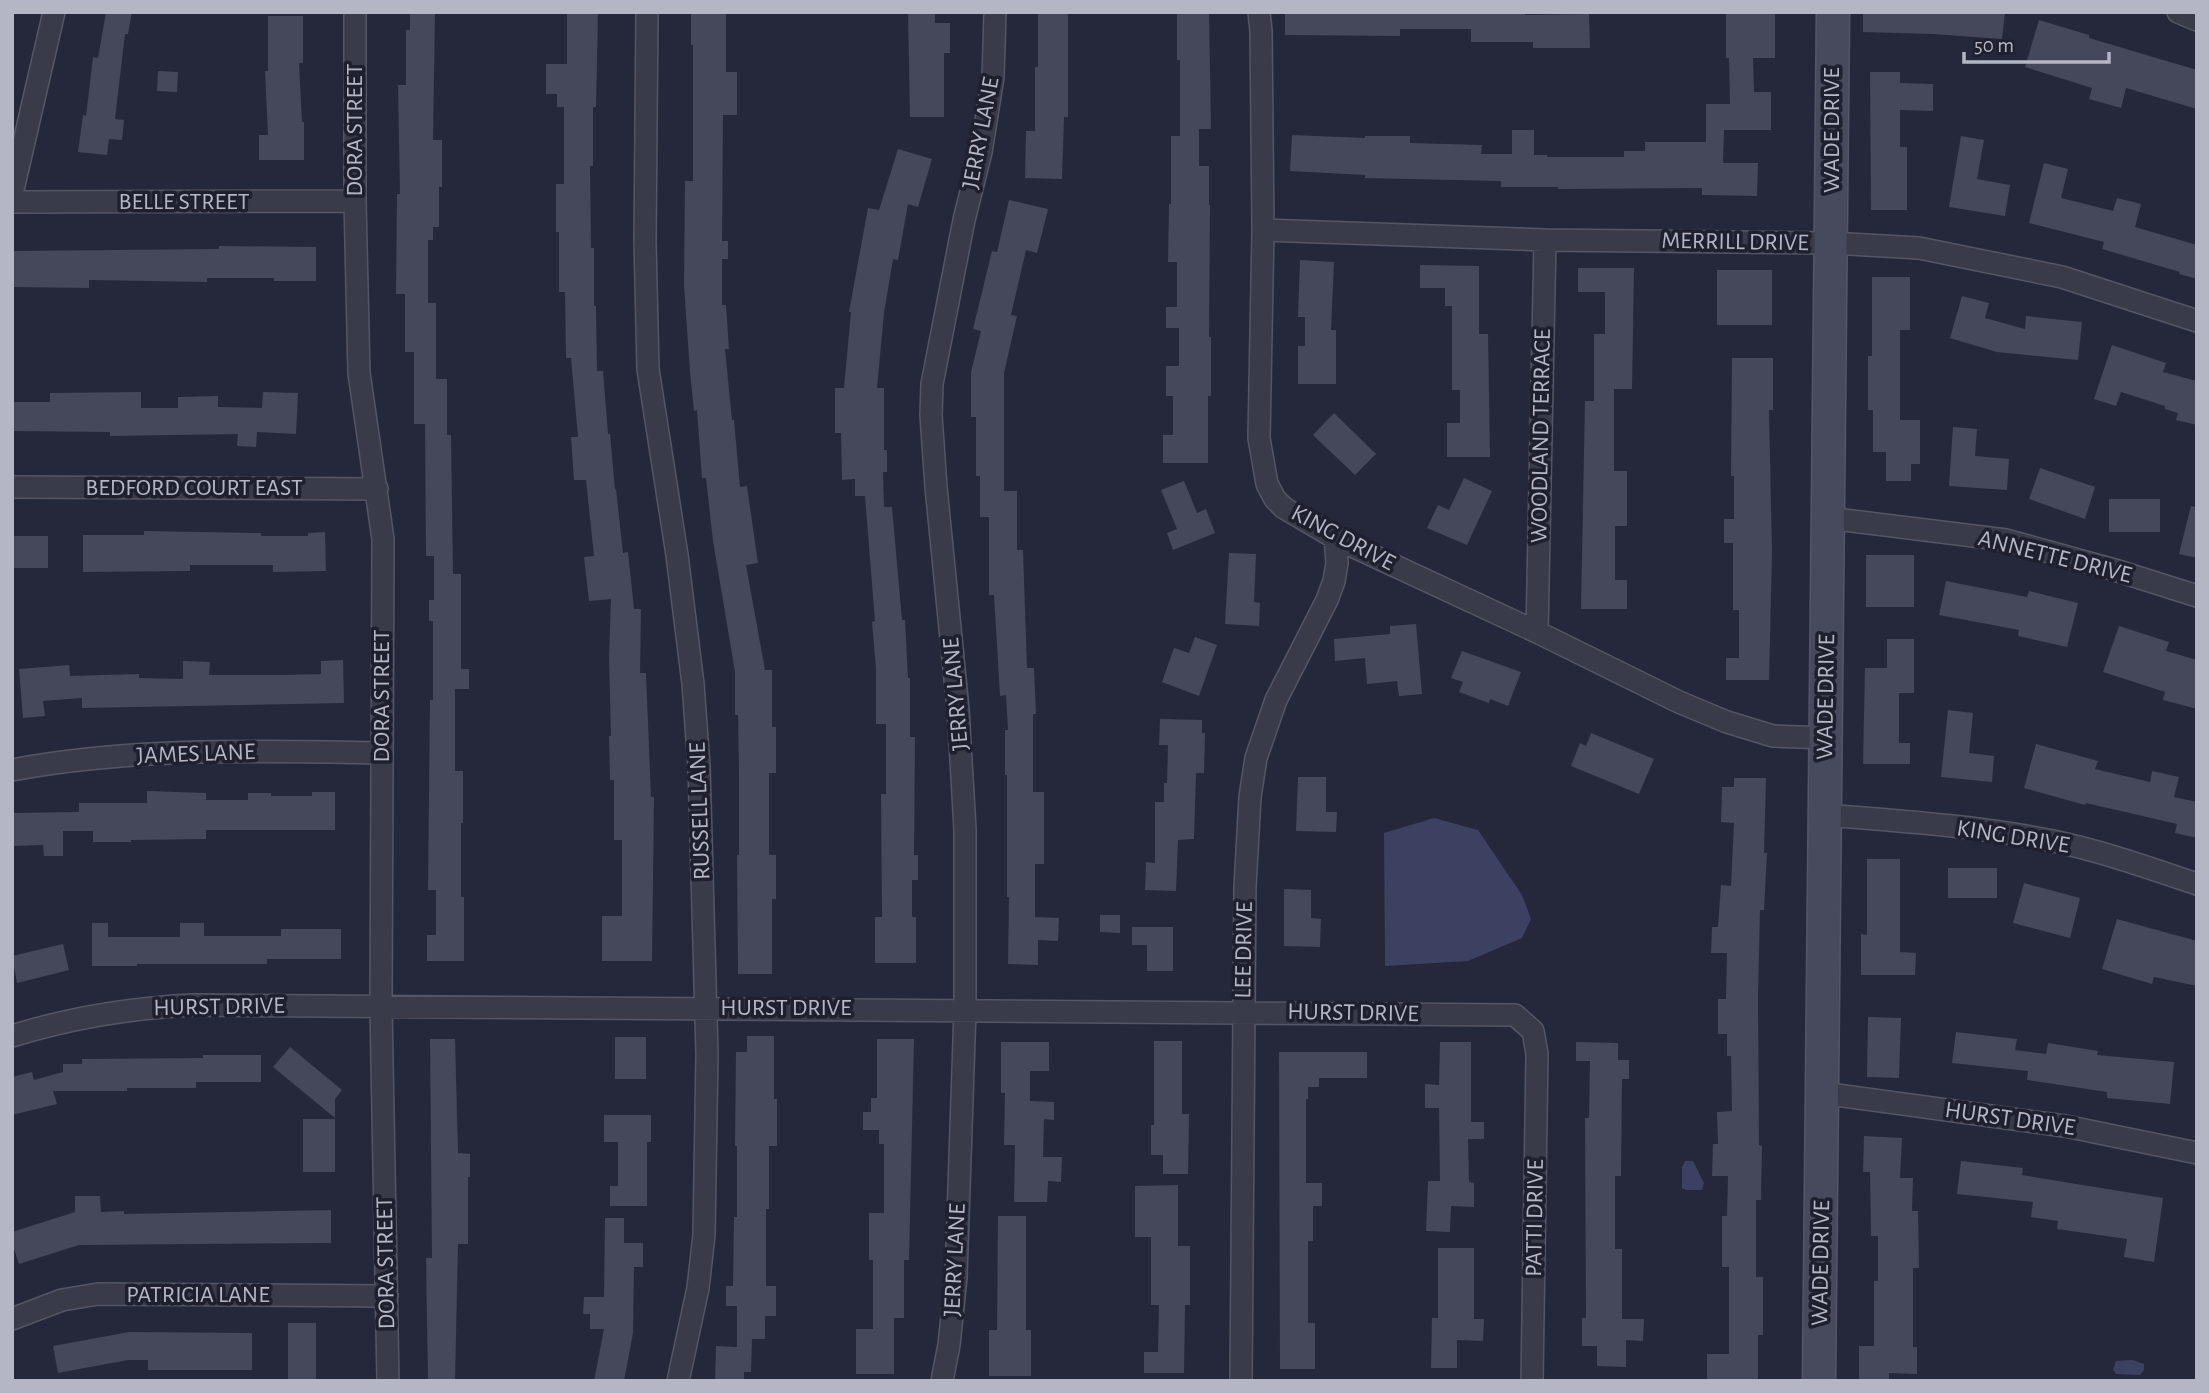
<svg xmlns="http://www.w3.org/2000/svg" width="2209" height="1393" viewBox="0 0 2209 1393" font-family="'Alegreya Sans',sans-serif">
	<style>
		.water { fill: #3d4161 }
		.building { fill: #45475b }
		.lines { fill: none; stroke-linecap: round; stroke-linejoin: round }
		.street-casing { stroke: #545665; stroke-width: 24 }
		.secondary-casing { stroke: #545665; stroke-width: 35 }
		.street { stroke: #393b4a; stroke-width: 21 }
		.secondary { stroke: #47495d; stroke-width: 32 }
		.labels { text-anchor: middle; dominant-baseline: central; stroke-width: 7; stroke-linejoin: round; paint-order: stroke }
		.street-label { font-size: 24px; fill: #b4b6c6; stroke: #1e202f }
	</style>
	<rect width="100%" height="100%" fill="#25283a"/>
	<path class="water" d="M1434,818l44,12 44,65 9,24 -9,19 -54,23 -83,5 -1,-133z
		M1685,1161h8l11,22 -2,7h-16l-4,-2v-21z
		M2116,1361l17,-1 11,4v6l-4,5 -24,-1 -3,-4z"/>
	<path class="building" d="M106,12h26l-4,22h-3l-10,85 9,1 -2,20 -13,-1 -2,16 -29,-3 5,-37 3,1 7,-59 5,1z
		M410,12h25l-2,128h9v47h-3v40h-6v13h-5v63h8v76h11v56h4l2,139h8v95h8v20h-14v82h8v52h-2v74h3v64h-37v-26h9v-45h-8l2,-190h3v-79h-4v-21h5v-44h-8l-1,-132h-11v-72h-9v-58h-9l1,-100h3l-2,-109h8v-55h4z
		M567,12h31l-2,95h-3v59h-3l1,82h3v58h2l1,65h6l5,63h2l5,56 1,-1 7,64 5,-1 6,57h7l-1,64h6l5,124h3l-2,164h-50v-45h20v-76h-8v-60h-4l-1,-44h2l-2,-79 2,-58 -22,2 -5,-44 10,-1 -8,-76h-12l-3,-43h7l-7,-79h-5l-1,-66h-6v-60h-3v-48h8v-77h-7v-13h-11v-30h21z
		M691,12h35v60h11v43h-14l-1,126h6v18h-6v46h4l3,44h-4l7,71h2l6,67 7,-1 11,77 -12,2 19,105h7v57h4v46h-7v82h7v44h-4v75h-34l-1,-119h2v-82l-1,-58h-3v-43l-22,-131 -7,-63h-4l-5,-68 -3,1 -4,-39 -6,-87 1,-104h8v-136h-2z
		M908,12h27v11h15v30h-6v64h-34z
		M1038,12h30v105h-4l-2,62 -37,-1 1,-47h9v-64h3z
		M1177,12h32l2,117h-12v37h10v39h1l-1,132h2v59h-3v67h-45v-28h10v-39h-7v-30h13v-38h-13v-21h11v-45h-9l1,-58h2v-68h9v-76h-3z
		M1285,12h178v2l62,-2v3l64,-1 1,34h-57v-6h-62v-13h-71v7l-115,-1z
		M1726,12h49v46h-22l1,34h17v38h-47l-1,33h35l-1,33 -55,-1v-7l-144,1v-2h-57v-6l-136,-3v-3l-75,-4 2,-36 73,3v-2h45v7l72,2 -1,9h31v-24h22v25h13v2h77v-6h21v-9h61v-38h24l-1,-46h-3z
		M1863,12h142l-3,27 -69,-5 -70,-2z
		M268,16h35v47h-4l3,59h2v38h-45v-25h9l-3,-64h3z
		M2039,20l50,15v3l108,32v39l-71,-21 -5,20 -32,-9 3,-11 -67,-21z
		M158,71l20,1 -1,20 -20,-1z
		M1870,72h30v11l33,1v27l-33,-1v37h7v63h-36z
		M1961,136l23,4 -7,39 33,6 -5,31 -56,-9z
		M898,149l34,10 -14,48 -10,-3 -10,56 -5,-1 -9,54 -7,75h7v62h3v22h-4l1,35h8l10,113h3l3,58h2v59h5l-1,118h4v25h-6v37h4v46h-41v-46h7l-1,-123h5v-70h-10v-55l-4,-47 3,-1 -10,-125h-10v-17l-13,1 -1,-47h-6v-45h9l7,-76h-2l19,-104 11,2z
		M2044,163l24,6 -7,29 52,13 4,-13 24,6 -6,23 62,18v34l-18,-5 1,-2 -78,-23 2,-7 -75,-19z
		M1009,200l39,9 -11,44 -11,-3 -15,65 6,1 -13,57v118h13v59h6l4,118h7l2,46h-3v78h11v72h-9v53l24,1 -1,23 -20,-1v25l-30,-1 1,-67h-2v-122h-2v-45h3l-2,-35 -6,1 -6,-101h-5v-78h-9v-41h-4v-59h-5v-45l10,-41 -8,-2 19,-78 5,1z
		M219,246l97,1v34h-42v-3h-67v4l-118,-2v8l-77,-1v-36l207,-2z
		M1300,260l34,2 -3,68h5v54h-38v-38h7v-29h-7z
		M1420,265l59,1v68h9l2,123h-43v-34h13v-33h-8v-84h-7v-18h-25z
		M1578,268h56l-2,121h-18v82h13v55h-12v54h12v29h-46l4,-208h9v-67h11v-42h-27z
		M1717,270h55v55h-55z
		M1872,277h38v53h-10v90h20v44h-9v17h-25v-29h-13v-42h-5v-54h4z
		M1962,296l27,7 -4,15 40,11 1,-13 56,6 -4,38 -81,-8 -47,-14z
		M2112,345l54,18 -3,9 34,9v44l-21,-5 2,-7 -13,-4v-3l-44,-14 -5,14 -22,-7z
		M1732,358h41v52h-4l3,141 -3,129h-43v-22h13v-48h-6v-67h-9v-24h10v-43h-3z
		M141,392v16h37v-11l40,-1v11l44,1 1,-16 35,1 -2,41 -39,-2 -1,15 -19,-1 1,-12 -128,2v-4l-98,-1v-29h38v-9z
		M1334,413l42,41 -21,21 -42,-40z
		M1953,427l24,2 -2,27 34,3 -2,31 -58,-4z
		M2040,468l55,19 -10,32 -56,-20z
		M1464,478l28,13 -25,54 -40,-17 11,-23 11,5z
		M1184,481l13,32 9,-4 9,24 -42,17 -6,-17 10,-4 -16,-39z
		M2109,499h51v33h-51z
		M2191,506l6,1v51l-18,-4z
		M144,531l117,2v3h47v-3l17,-1 1,39 -53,1v-7h-83v6l-107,1v-37h61z
		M12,536h36v32h-36z
		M1229,553l27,1 -2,48 6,1 -1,23 -34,-2z
		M1866,555h48v52h-48z
		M1946,581l81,16 2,-6 49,12 -11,44 -49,-11 1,-6 -80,-15z
		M1416,624l6,70 -23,2 -2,-15 -30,3 -2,-26 -30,3 -1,-22 56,-5v-8z
		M2119,626l50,16 -3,9 31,9v49l-34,-9 2,-8 -62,-20z
		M1195,637l22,8 -18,51 -37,-14 12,-34 15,5z
		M1887,639h27v54h-15v50h11v21h-47l2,-96h22z
		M1462,651l59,21 -13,34 -18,-7 -1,4 -30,-11 4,-10 -12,-4z
		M343,660l1,43 -262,5v-10l-39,3 2,15 -22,2 -4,-49 50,-4 1,11 69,-2v4l44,1v-18l27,1 -1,13h75l37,-1v-13z
		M1948,710l25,3 -4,40 25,3 -2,26 -51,-5z
		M1160,719l42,1v13h3l-1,40h-8l-2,66 -16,1 -2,51 -31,-1 1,-28 9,1v-61h9v-19h3l1,-38h-9z
		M1591,733l63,26 -15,35 -68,-28 9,-23 6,3z
		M2036,744l62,17 -3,8 55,13 2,-11 27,6 -5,20 23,5v36l-22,-5 2,-9 -91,-21 -1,2 -61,-17z
		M1298,777h28v35h11l-1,20 -40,-1z
		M1734,778h32l-2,75h3l-3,57h-4l-2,88 1,147 3,1 -1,54h-5v77h7v58h-5v46h-51v-27h22v-87h-7v-51h5l1,-40h-16l1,-32h5l-1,-32 15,-1 -1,-55h-4v-22h-9v-35h8l1,-46h-16l1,-26h6l3,-42 10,1 3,-63 -13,-1 1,-35h12z
		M147,791l59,2v7h42v-7h23v3h41v-4h23v38h-129v9l-75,1v2h-38v-11h-30v25h-19l-1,-11 -31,1v-33l67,-1v-9h68z
		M1867,859h33v93l16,1 -1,22h-54v-41l6,1z
		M1948,868h49v30h-49z
		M2024,883l56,15 -10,40 -57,-15z
		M1284,889l27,1v28l10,1 -1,28 -36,-1z
		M1100,915h20v18l-20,-1z
		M2117,919l80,22v45l-43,-9 -2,7 -50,-15z
		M92,923h16v14h72v-14h24v13h77v-7h60v30h-74v5h-130v2h-45z
		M1132,927h41v44h-26v-26h-15z
		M63,944l6,26 -52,13 -5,-27z
		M1868,1017l33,1 -2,60 -32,-1z
		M1956,1032l61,7 -2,11 31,4 2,-11 50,8 -1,4 77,7 -4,42 -63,-6v-6l-80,-12 1,-9 -76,-8z
		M747,1036h27v63h3v47h-8v63h-3v77h10v30h-11v23h-13l-1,33h-7v9h-29l1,-35 21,1v-41h-11v-20h7l1,-69h3v-71h-2l1,-94h11z
		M615,1037h31v42h-31z
		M430,1039h25l3,114 12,1v23h-2v67h-10l-3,137h-27l-2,-123h6z
		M877,1039h37l-5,221h-5v58h-10v56h-38v-45h17v-69h-4v-47h15v-69h-5v-14h-16v-18h8v-14h6z
		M1154,1041h28v73h7l-1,60h-25v-19h-12v-30h3z
		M1001,1042h48v29h-19v30l24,1v18l-10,-1 -1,38h19l-1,25 -13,-1 -1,21h-33l1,-57h-11l1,-52h-4z
		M1440,1042h31v80h13v17h-16l1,43 5,1v24l-23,-1 -1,26 -24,-1 2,-50h12l-1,-73h-14v-24l14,1z
		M1576,1042l42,1v17h11v19h-7l-1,97h-6v73h7v70h22l-1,22 -17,-1v27l-29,-1v-20h-15v-28h4l-1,-200h4l1,-57h-14z
		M290,1047l52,43 -7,9v19l-62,-51z
		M1279,1052h88v26h-48v9h-11v12h-2v84h16v23h-9v35h-5v82h7v46h-35z
		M203,1055h58v27h-65v6h-69v3h-74l4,13 -45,11v-38l20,-5 2,8 29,-8v-8h19v-5l121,-1z
		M604,1115h47v27h-4v64h-37v-20h8v-44h-14z
		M303,1119h32v53h-32z
		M1864,1136l38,2 -2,40h13l-1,33h6l1,57h-6v79h4v27l-28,-1v8h-30v-35h15v-65h4v-45h-7l-1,-64h-7z
		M1961,1161l62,7 -1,7 141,23 -9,64 -30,-5 3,-18 -70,-10 1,-8 -27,-4 2,-15 -76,-8z
		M1178,1185v61h12v59h-5l-1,68h-40v-21h14l1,-47h-8v-68h-16v-51z
		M75,1196h25l1,16 23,-1v3l207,-4v33l-252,2 -60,19 -7,-21v-11l63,-20z
		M998,1216h28v114h5v46h-42v-46h8z
		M605,1218h19v25h19v24h-9l-1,66 -9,48h-30l10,-52h-14v-15h-7l1,-17h20z
		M1438,1248h36v71h10l-1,22 -26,-1v28h-26l1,-50h6z
		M288,1323h28v58h-28z
		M129,1332l123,1v37h-104v-10h-20l-70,13 -5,-27z"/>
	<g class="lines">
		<defs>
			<path id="street" d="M355,12v189l4,172 24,166 -2,468 7,374
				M647,12l-2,229 3,128 29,186 16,129 6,82 8,288 -3,181 -6,53 -20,93
				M1259,12l2,19 2,199 -4,208 8,46 8,15 9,9 51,30 202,94 142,70 48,20 46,14 53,2
				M2178,12l19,8
				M12,194l42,-182
				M12,202l343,-1
				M1263,230l282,10 286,3 88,5 143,29 135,44
				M12,487l365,2
				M1828,518l178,22 109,30 82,26
				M1537,632l8,-392
				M12,770c122,-23 246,-19 370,-17
				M1825,815c76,6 153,11 228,26 49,10 96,27 144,43
				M12,1036c58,-18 120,-28 180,-31l1323,10 18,16 4,23 -5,327
				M1822,1093l243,33 132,27
				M12,1319l50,-19 36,-6 289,2
				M942,1381l7,-36 7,-68 9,-267v-181l-7,-120 -22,-222 -5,-72 1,-31 32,-164 17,-68 12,-75 2,-65
				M1241,1381l4,-494 5,-90 6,-39 20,-58 51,-100 7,-19 3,-18 -2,-25"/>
			<path id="secondary" d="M1819,1381l14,-1369"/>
		</defs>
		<use href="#street" class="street-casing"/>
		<use href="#secondary" class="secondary-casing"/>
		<use href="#street" class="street"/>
		<use href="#secondary" class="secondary"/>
	</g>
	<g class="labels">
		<g class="street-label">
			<text transform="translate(355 130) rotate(-90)">DORA STREET</text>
			<text transform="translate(1832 130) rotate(-90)">WADE DRIVE</text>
			<text transform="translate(981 133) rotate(-79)">JERRY LANE</text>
			<text x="184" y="202">BELLE STREET</text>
			<text transform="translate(1735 242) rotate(1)">MERRILL DRIVE</text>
			<text transform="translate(1541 436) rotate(-89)">WOODLAND TERRACE</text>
			<text x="194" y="488">BEDFORD COURT EAST</text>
			<text transform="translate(1343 538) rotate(28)">KING DRIVE</text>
			<text transform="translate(2055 557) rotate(14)">ANNETTE DRIVE</text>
			<text transform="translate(956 694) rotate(-95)">JERRY LANE</text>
			<text transform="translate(382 696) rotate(-90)">DORA STREET</text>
			<text transform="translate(1826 697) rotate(-89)">WADE DRIVE</text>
			<text transform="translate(196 754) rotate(-2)">JAMES LANE</text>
			<text transform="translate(700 811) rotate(-92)">RUSSELL LANE</text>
			<text transform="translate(2013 837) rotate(9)">KING DRIVE</text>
			<text transform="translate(1244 950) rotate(-89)">LEE DRIVE</text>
			<text transform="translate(219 1007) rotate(-1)">HURST DRIVE</text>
			<text x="786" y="1008">HURST DRIVE</text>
			<text transform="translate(1353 1013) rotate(1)">HURST DRIVE</text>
			<text transform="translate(2010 1119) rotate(8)">HURST DRIVE</text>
			<text transform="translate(1535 1218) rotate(-89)">PATTI DRIVE</text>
			<text transform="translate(955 1260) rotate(-87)">JERRY LANE</text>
			<text transform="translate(386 1263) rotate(-91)">DORA STREET</text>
			<text transform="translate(1821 1263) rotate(-89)">WADE DRIVE</text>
			<text x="198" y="1295">PATRICIA LANE</text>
		</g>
	</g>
	<rect width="2209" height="1393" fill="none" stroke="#b4b6c6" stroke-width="28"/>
	<path d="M1964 52v10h145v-10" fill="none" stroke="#b4b6c6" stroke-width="3.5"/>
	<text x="1974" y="52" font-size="21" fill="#b4b6c6" stroke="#1e202f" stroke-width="5" paint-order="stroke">50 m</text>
</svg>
